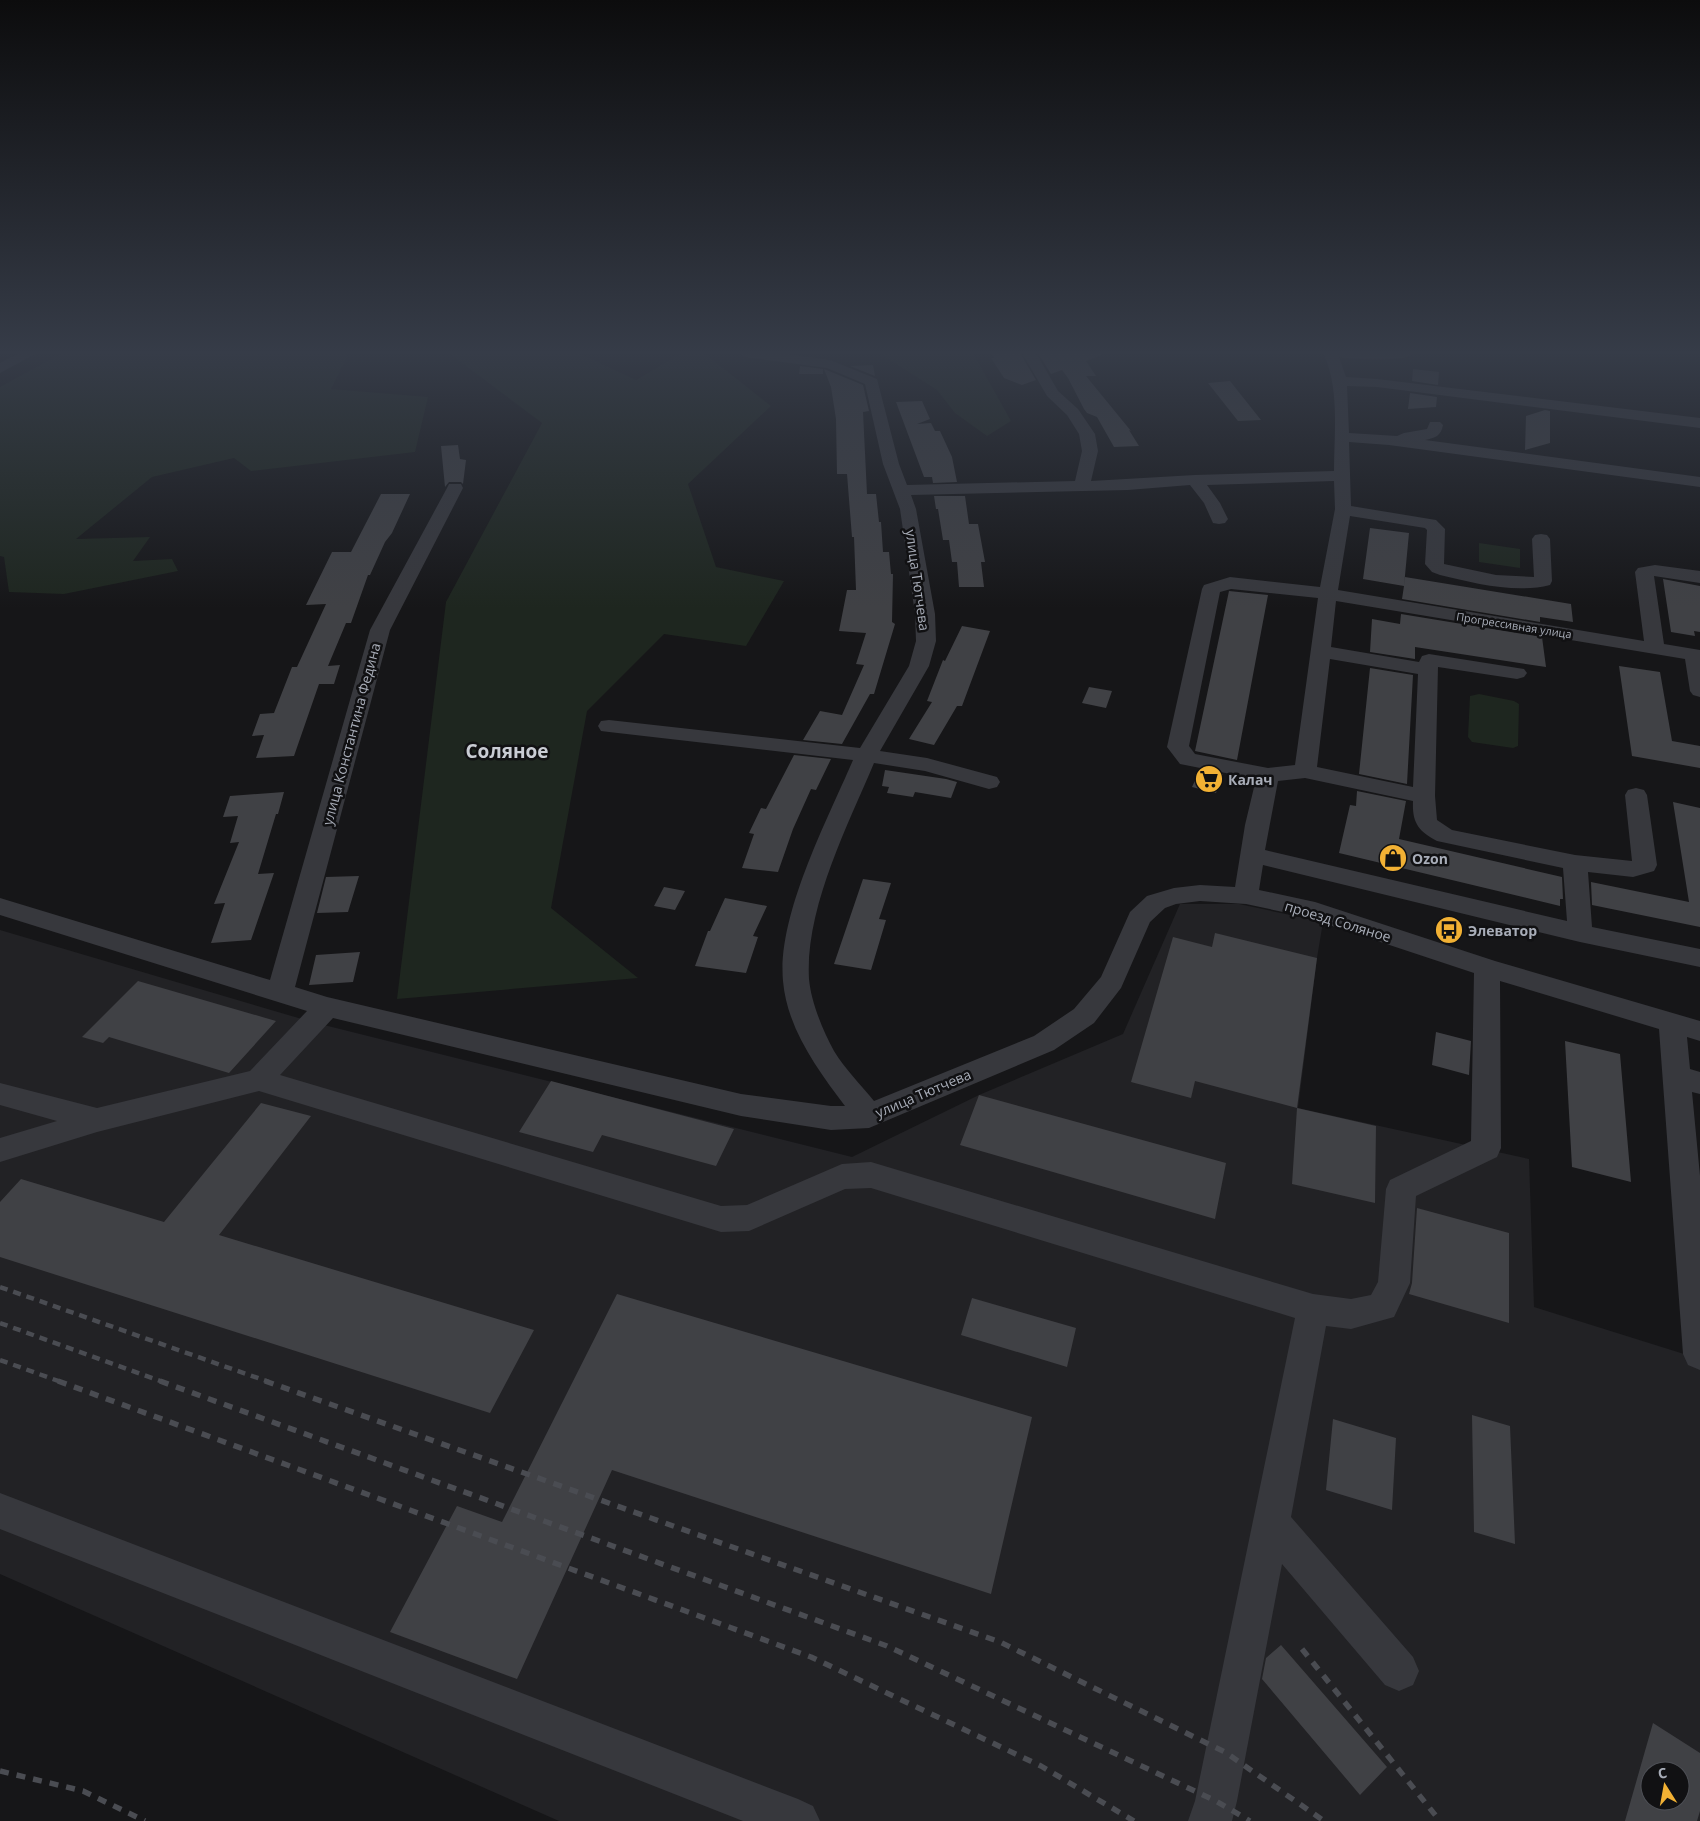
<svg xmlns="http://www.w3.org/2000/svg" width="1700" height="1821" viewBox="0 0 1700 1821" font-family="'Open Sans',sans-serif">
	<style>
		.built { fill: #222225; fill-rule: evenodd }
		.green { fill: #1e261f }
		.building { fill: #404145; fill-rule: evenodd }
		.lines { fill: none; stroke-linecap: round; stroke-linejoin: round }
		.minor { fill: #37383d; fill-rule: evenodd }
		.rail-far1 { stroke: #4a4c52; stroke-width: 4.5; stroke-dasharray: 8 6; stroke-linecap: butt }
		.rail { stroke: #4a4c52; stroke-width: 5.5; stroke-dasharray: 9 8; stroke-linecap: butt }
		.labels { text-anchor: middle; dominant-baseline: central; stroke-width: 5; stroke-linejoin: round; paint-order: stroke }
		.far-street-label { font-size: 11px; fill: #a8adb8; stroke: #111113 }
		.street-label { font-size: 14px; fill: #a8adb8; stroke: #111113 }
		.poi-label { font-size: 14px; font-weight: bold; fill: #a8adb8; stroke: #111113; text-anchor: start }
		.district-label { font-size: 19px; font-weight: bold; fill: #c9ccd4; stroke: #111113 }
	</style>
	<rect width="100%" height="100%" fill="#161618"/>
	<path class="built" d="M1180,904h59l84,18 -6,36 -19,150 231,51 5,148 166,52v462h-1141l-559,-247v-644l312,92 540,135 127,-62 144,-61zM1650,1771h30v30h-30z"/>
	<path class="green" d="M62,353h287l-18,36 97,8 -13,55 -164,19 -17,-13 -82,19 -76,62 74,-2 -17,24 39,-2 6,12 -114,23 -55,-2 -5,-35 -4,-1v-169z
		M449,353h129l58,27 46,-27h22l67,53 -83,78 28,83 68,14 -38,65 -82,-12 -77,77 -36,197 87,70 -241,21 49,-397 96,-179z
		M879,353h94l38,68 -24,15 -32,-23 -18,-23z
		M1479,543l41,6v19l-41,-6z
		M1479,694l35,7 5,3 -1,42 -5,2 -41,-6 -4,-5 2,-41z"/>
	<path class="building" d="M992,353h28l16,27 -14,5 -18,-7 -13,-20h3z
		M1038,353h64v2l-16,6 10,15h-10l45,55 -2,-1 10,16 -25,1 -17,-30 -10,-4 -3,-4 -16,-31 -6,-8 -11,4z
		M873,365l2,11 -25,-10z
		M800,366l23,3v5h-24z
		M824,369l39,16 6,26 -6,1 4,82h9l3,28h2l2,30h6l2,22h2l-1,48 3,2 -21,70h-4l-28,50 -39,-4 17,-29 22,4 22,-50 -8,-1 10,-31 -27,-2 8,-41h9l-2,-53h-2l-5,-63h-10l-1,-55 -5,-32z
		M1413,369l26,3 -1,13 -26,-4z
		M1230,381l31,39 -23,1 -30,-38z
		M1410,393l27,4 -1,10 -28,2z
		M922,401l8,18 -13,5 14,-1 4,8h5l12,26 5,25 -24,1 -1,-6h-8l-28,-75z
		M1545,410l5,1v32l-25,7 1,-34z
		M458,445l2,14 6,1 -3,24 -2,-2h-12l-4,5 -4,-41z
		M381,494h29l-18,39 -7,9 -15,33h-2l-17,48h-5l-18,43 12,-1 -6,19h-15l-25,72 -38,2 8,-23 -12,1 8,-22 14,-1 18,-46h5l29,-63 -20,1 26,-53h19z
		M934,496h31l4,28h9l7,38h-4l3,25h-25l-2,-25h-5l-3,-22h-6l-5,-31h-2z
		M1370,528l39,5 -5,53 1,-9 166,27 2,18 -33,-5v5l-138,-23 2,-13 -41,-7z
		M1663,579l37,7v46l-6,-1 1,5 -24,-4z
		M1229,591l39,4 -31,165 -42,-9z
		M1401,614l141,23 4,30 -131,-20v12l-45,-7 2,-33 28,5z
		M962,626l28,5 -28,75h-5l-23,39 -25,-6 23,-37 -5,-1 16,-41 2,1z
		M1619,666l41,6 12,69 28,5v22l-68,-12z
		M1370,668l43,7 -6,109 -48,-10z
		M1089,687l23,4 -6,17 -24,-5z
		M794,755l37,4 -15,31 -5,-1 -18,40 -15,43 -36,-4 12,-34 -5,-1 12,-25 5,1z
		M885,770l61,9 11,3 -6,16 -36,-6 -2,5 -26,-4 2,-6 -7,-1z
		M1200,770l23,4 -7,19 -24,-6z
		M1357,791l49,10 -7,38 163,38 1,22h-3v7l-221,-53 11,-48 6,1z
		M284,792l-6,22h-2l-18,60 16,-1 -23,67 -40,3 14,-40 -11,1 25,-62 -9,1 8,-27 -15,1 7,-21z
		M1673,802l27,6v119l-108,-22 -1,-23 98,20z
		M359,876l-11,36 -31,1 9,-36z
		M863,879l28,4 -12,36 7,1 -15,50 -37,-6z
		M664,887l21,4 -10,19 -21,-4z
		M725,898l42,8 -14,30 5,1 -12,36 -51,-7 13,-35h2z
		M1215,933l102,25 -20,150 -102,-27 -4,17 -60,-16 42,-145 39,10z
		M360,952l-7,30 -44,3 7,-30z
		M138,981l138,40 -47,52 -120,-36 -6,6 -21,-6z
		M1436,1032l35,9 -2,34 -37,-10z
		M1565,1041l55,13 11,128 -59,-15z
		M551,1081l183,48 -18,37 -114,-31 -9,17 -74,-20z
		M979,1095l247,68 -11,56 -255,-74z
		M261,1103l50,13 -92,119 315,95 -44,83 -490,-156v-55l21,-23 143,43z
		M1297,1108l79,18 -1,77 -83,-19z
		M1417,1208l92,25v90l-100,-29 3,-11z
		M617,1294l415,123 -41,177 -379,-124 -95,209 -127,-47 67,-126 45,16z
		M972,1298l104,30 -9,39 -106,-32z
		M1472,1415l38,11 5,118 -41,-12z
		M1333,1419l63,19 -4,72 -66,-20z
		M1281,1645l106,122 -27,28 -98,-116 4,-21z
		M1653,1723l47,30v58l-3,10h-72zM1650,1771h30v30h-30z"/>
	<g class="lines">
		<path class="minor" d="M19,353h18l-37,20v-10z
			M738,353h41l51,7 47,19 22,85 8,21 168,-4 7,-30 -3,-17 -12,-19 -20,-19 -25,-43h14l22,38 20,18 17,25 3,17 -7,30 104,-6 139,-4c0,-37 6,-84 -11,-118h91c-9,10 -61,6 -75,4l7,20 31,2 323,39v10l-323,-41 -30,-1 2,47 48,3 7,-3 23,-4 3,-7h10l3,3c-2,11 -8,13 -18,15l275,37v10l-311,-42 -40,-3 2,64 85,14 9,9 -1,35 52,11 38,2 -2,-38 3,-4 6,-1 6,1 3,4 2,42 -2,4c-35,9 -76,-2 -110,-10l-8,-3 -7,-8 2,-34 -2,-2 -75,-12 -12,74 306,51 -9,-69 3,-4 17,-3 45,6v12l-46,-7 10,68 36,6v47l-7,-2 -3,-4 -5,-32 -349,-58 -5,46 88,15 3,-6 7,-2 95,15 3,4 -3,4 -7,2 -79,-12 -3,129 2,24 15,10 123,25 57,6 -7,-66 3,-5 8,-2 8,2 3,5 10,70 -3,6 -21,6 -45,-5 4,55 108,22v18l-120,-25 -317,-77 -4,25 56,12 180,59 205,60v20l-13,-4 3,32 10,3v22l-8,-2 8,84v194l-12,-5 -5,-11 -24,-325 -159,-48 1,167 -4,9 -81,39 -6,87 -16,34 -43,12 -25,-3 -35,191 122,140 6,14 -6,14 -14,6 -14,-6 -103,-121 -45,237 -5,20h-44l7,-20 100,-483 -424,-130 -26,1 -96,42 -28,1 -462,-141 -162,41 -97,30v-24l57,-17 -57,-16v-22l97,25 153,-37 57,-60 -307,-96v-17l270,82 100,-350 77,-142 2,-4h12l2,4 -73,142 -95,357 32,10 414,97 90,12h14c-28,-37 -58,-78 -62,-125 -6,-66 44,-160 70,-221l-244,-28 -8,-1 -3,-5 3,-5 8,-1 251,28 49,-82 7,-25 -1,-27 -15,-105 -17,-45 -18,-80 -38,-16 -82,-11zM1334,481l1,28 -15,78 -90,-10 -26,8 -2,4 -35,158 13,17 76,15 -11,46 -10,62 -35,-2 -26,3 -27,8 -17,16 -29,65 -27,32 -40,27 -160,65c-13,-16 -29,-32 -40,-50 -11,-20 -23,-49 -25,-72 -4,-70 38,-152 65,-216l51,8 64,18 8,-2 3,-5 -3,-5 -70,-19 -47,-7 49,-85 7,-25 -1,-27 -19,-105 -5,-14 217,-5 62,-5 14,18 9,20 6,1 6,-1 3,-4 -8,-16 -13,-18zM1231,589l87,9 -23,167 -27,3 -73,-14 -6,-8 31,-154zM1330,659l88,15 -5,113 -96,-20zM1305,778l108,23c-1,21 5,30 24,40l126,27 4,53 -302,-71 13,-69zM1200,901l46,3 56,12 172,57 -3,168 -81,39 -4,9 -8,93 -7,13 -20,4 -38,-5 -442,-132 -29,2 -95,41 -26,1 -441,-131 53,-57 408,98 90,14 38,-2 185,-78 40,-27 27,-35 29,-66 15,-14 11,-4z
			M0,1493l798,306 15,7 7,15h-77l-743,-292z"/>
		<path class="rail-far1" d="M0,1287l269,95
			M0,1323l163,59
			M0,1360l61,22"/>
		<path class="rail" d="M58,1381l753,276 230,109 93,55
			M160,1381l727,265 329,155 34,20
			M265,1381l735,261 225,110 99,69
			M1302,1649l138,172
			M0,1771l83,20 62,30"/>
	</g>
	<linearGradient id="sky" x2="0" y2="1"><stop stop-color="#0c0c0d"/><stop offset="0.58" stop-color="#363c48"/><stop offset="1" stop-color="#363c48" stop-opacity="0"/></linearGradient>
	<rect width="1700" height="608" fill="url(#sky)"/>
	<defs>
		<symbol id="supermarket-disc" viewBox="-11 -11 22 22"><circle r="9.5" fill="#f2b134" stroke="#111113"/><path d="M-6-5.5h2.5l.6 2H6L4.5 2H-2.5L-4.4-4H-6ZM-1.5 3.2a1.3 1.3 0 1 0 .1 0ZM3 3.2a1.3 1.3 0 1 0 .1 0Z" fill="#111"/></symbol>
		<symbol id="shop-disc" viewBox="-11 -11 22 22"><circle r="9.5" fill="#f2b134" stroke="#111113"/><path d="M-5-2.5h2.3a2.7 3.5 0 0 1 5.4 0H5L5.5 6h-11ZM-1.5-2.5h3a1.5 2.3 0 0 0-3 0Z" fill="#111"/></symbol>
		<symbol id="bus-disc" viewBox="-11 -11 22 22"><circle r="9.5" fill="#f2b134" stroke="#111113"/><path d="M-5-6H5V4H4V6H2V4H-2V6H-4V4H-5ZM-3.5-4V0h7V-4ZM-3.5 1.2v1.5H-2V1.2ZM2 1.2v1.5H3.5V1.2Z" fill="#111"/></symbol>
	</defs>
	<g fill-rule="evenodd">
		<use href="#supermarket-disc" x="1193" y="763" width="32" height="32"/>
		<use href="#shop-disc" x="1377" y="842" width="32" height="32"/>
		<use href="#bus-disc" x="1433" y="914" width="32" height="32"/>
	</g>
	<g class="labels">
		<g class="far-street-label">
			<text transform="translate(1514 625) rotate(9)">Прогрессивная улица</text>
		</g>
		<g class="street-label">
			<text transform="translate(918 580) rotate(82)">улица Тютчева</text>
			<text transform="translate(351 734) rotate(-75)">улица Константина Федина</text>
			<text transform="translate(1338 921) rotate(17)">проезд Соляное</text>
			<text transform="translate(923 1093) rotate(-23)">улица Тютчева</text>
		</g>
		<g class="poi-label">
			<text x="1228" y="779">Калач</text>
			<text x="1412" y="858">Ozon</text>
			<text x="1468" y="930">Элеватор</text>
		</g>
		<g class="district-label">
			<text x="507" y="751">Соляное</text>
		</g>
	</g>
	<g transform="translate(1665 1786) rotate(349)"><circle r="24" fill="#111113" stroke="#4d4f55"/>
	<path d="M0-4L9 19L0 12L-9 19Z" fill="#f2b134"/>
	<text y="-8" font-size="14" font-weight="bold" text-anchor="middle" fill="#a8adb8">С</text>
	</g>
</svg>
